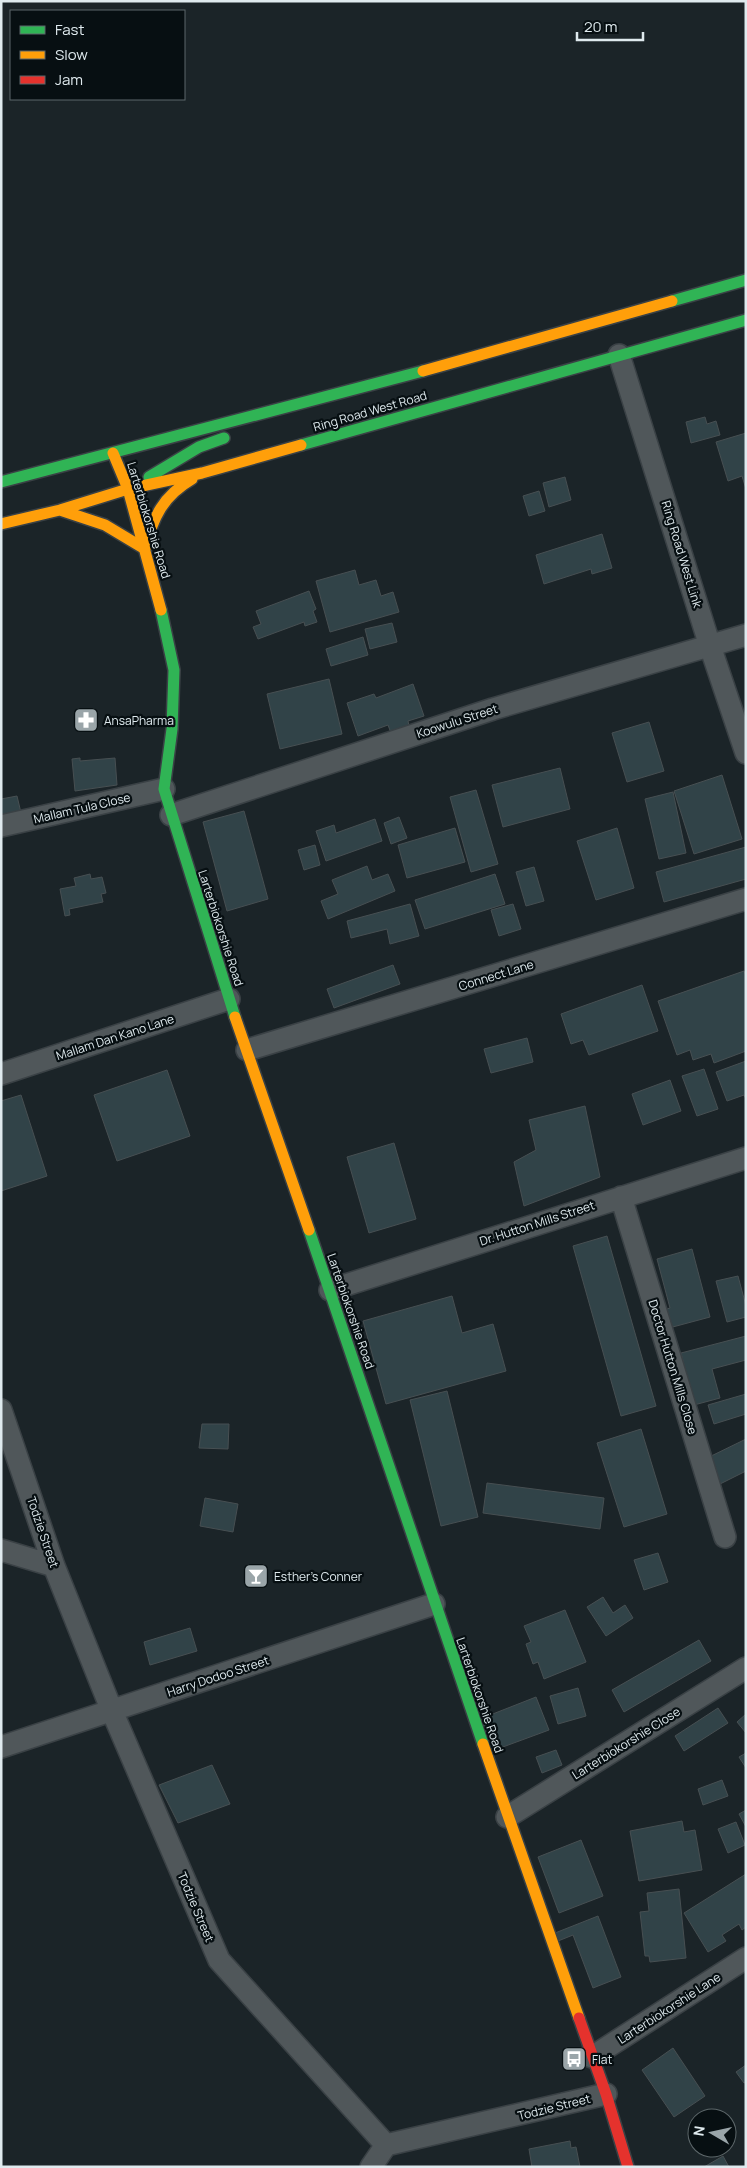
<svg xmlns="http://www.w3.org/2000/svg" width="747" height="2168" viewBox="0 0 747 2168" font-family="Manrope,sans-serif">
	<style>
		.building { fill: #314348; stroke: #474f52 }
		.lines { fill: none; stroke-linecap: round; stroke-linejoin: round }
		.street-casing { stroke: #3a4145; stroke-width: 24 }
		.fast-casing { stroke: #3a4145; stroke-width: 14 }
		.slow-casing { stroke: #3a4145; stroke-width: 14 }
		.jam-casing { stroke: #3a4145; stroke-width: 14 }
		.street { stroke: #50575a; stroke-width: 21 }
		.fast { stroke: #30b455; stroke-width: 11 }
		.slow { stroke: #ff9f0a; stroke-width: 11 }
		.jam { stroke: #e5322d; stroke-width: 11 }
		.labels { text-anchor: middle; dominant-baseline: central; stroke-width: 4.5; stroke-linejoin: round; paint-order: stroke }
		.street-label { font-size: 12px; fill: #dfeaee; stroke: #070f12 }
		.poi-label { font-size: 12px; fill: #dfeaee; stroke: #070f12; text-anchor: start }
	</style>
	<rect width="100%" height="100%" fill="#1b2428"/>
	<path class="building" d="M705,417l2,7 9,-3 4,14 -29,8 -5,-21z
		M746,433v56l-4,-13 -14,5 -12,-39z
		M565,477l6,23 -22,7 -6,-24z
		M539,491l6,20 -16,5 -6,-20z
		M602,534l10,34 -20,6 -1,-5 -47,15 -8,-29z
		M355,570l4,15 17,-5 5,16 12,-4 6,20 -69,20 -14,-51z
		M309,591l7,18 -3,2 4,11 -12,4 -1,-4 -46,17 -5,-12 8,-3 -5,-13z
		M392,623l5,19 -27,7 -5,-20z
		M363,637l5,18 -37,11 -5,-17z
		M329,679l13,55 -62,15 -13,-55z
		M413,684l11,32 -16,5 1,5 -18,7 -3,-8 -30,11 -11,-33 27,-9 2,4z
		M649,722l15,49 -37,11 -15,-49z
		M80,758v3l35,-3 2,27 -42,6 -3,-32z
		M560,768l10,41 -67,18 -11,-42z
		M722,775l20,64 -48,15 -20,-63z
		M476,790l22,74 -27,8 -21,-75z
		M673,792l13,61 -27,6 -14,-60z
		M17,796l5,21 -21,5v-23z
		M244,811l24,88 -41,12 -24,-89z
		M399,817l8,21 -16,6 -7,-21z
		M375,819l7,22 -56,20 -10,-30 18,-6 2,8z
		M455,828l10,34 -58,16 -9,-33z
		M617,828l17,60 -38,12 -19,-59z
		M315,845l5,20 -16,5 -6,-20z
		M746,847v32l-82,23 -8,-30z
		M367,866l5,14 16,-6 7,17 -67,28 -7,-18 17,-7 -6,-14z
		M534,867l10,34 -18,5 -10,-34z
		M90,874l1,5 11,-2 4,16 -5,1 2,8 -34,7 1,6 -5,1 -5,-27 16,-3 -2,-8z
		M495,874l10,30 -80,25 -10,-29z
		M410,904l9,32 -29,8 -3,-15 -36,9 -4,-17z
		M513,904l8,25 -22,7 -8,-26z
		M393,965l7,19 -66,24 -7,-19z
		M744,971l2,5v75l-32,12 -3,-9 -18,6 -3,-10 -13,5 -19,-54z
		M642,985l16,46 -69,24 -6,-15 -12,4 -10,-30z
		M527,1038l6,24 -42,11 -7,-24z
		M746,1061v38l-2,-4 -17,6 -11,-29z
		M704,1069l14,40 -21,7 -15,-40z
		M167,1070l23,66 -73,25 -23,-66z
		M670,1080l11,31 -38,14 -11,-31z
		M21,1095l26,81 -46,15v-90z
		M585,1106l15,71 -76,29 -10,-44 22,-12 -7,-30z
		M394,1143l22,76 -47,14 -22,-76z
		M607,1236l49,170 -35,10 -48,-170z
		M692,1249l18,68 -41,11 -5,-18 6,-2 -13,-49z
		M738,1276l8,30v11l-19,5 -11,-41z
		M452,1296l10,37 31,-9 13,47 -120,33 -23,-83z
		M746,1336v24l-34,9 8,29 -26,7 -13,-52z
		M447,1391l31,126 -37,9 -31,-126z
		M746,1394v20l-32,10 -6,-19z
		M202,1424h27l-1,25 -29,-1z
		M641,1429l26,85 -43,13 -27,-84z
		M746,1439v32l-30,15 -13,-26z
		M487,1483l117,15 -4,31 -117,-16z
		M205,1498l33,6 -5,28 -33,-6z
		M658,1553l10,29 -24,8 -10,-30z
		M603,1597l10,16 12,-8 8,13 -27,18 -19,-29z
		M565,1610l21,52 -42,17 -6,-17 -5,2 -7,-20 5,-2 -7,-16z
		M190,1628l7,23 -47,14 -6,-23z
		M699,1640l12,21 -87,51 -12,-22z
		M578,1688l8,28 -28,8 -8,-28z
		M536,1697l13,33 -57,21 -12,-32z
		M718,1708l10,15 -44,28 -9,-15z
		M746,1714v19l-9,-11z
		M556,1750l6,15 -20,8 -6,-16z
		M746,1753v15l-7,-11z
		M212,1765l18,39 -52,19 -19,-38z
		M722,1780l6,16 -25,9 -5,-16z
		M746,1810v17l-7,-13z
		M682,1821l2,11 11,-2 7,40 -63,11 -9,-50z
		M736,1822l9,23 -17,8 -10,-24z
		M581,1840l22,56 -44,17 -21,-56z
		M746,1874v53l-4,3 -3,-6 -17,11 4,6 -18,11 -24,-39z
		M679,1889l7,69 -36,4 -1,-6h-4l-5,-44 9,-1 -2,-18z
		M598,1916l23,61 -28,11 -20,-53 -15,6 -3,-8z
		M673,2048l32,48 -31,21 -32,-47z
		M746,2065v17l-2,1 -8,-11z
		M570,2141l1,7 5,-1 4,20h-48l-3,-18z
		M723,2156l6,11h-25z"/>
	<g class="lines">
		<defs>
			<path id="street" d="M619,355l91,291 36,107
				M171,815l322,-106 253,-74
				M1,826l163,-37
				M247,1050l499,-151
				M1,1074l228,-75
				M621,1197l104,340
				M330,1290l416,-132
				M1,1410l53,156 58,145 107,249 167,185
				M1,1550l53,16
				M1,1747l433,-143
				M507,1817l239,-149
				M592,2057l154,-99
				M386,2145l220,-51
				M371,2167l15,-22"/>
			<path id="fast" d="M672,301l74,-21
				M301,445l445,-125
				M149,477l50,-30 25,-9
				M1,482l422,-111
				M161,610l13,60 -2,59 -8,60 71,228
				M309,1230l174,514"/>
			<path id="slow" d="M423,371l249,-70
				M113,453l15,36 33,121
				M60,510l45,15 40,24c8,-32 18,-53 47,-70
				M1,524l59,-14 68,-21 74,-16 99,-28
				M235,1017l74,213
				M483,1744l96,274"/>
			<path id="jam" d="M579,2018l27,76 22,73"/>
		</defs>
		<use href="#street" class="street-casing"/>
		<use href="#fast" class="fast-casing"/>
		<use href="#slow" class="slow-casing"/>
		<use href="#jam" class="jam-casing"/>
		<use href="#street" class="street"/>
		<use href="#fast" class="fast"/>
		<use href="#slow" class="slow"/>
		<use href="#jam" class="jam"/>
	</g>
	<defs>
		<symbol id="pharmacy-square" viewBox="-11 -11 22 22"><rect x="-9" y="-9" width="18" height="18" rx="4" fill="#9aa5a9" stroke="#070f12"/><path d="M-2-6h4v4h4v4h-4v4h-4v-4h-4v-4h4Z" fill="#fff"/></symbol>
		<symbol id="bar-square" viewBox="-11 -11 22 22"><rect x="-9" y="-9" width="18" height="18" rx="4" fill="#9aa5a9" stroke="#070f12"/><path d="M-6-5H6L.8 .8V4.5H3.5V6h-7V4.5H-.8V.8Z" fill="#fff"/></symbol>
		<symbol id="bus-square" viewBox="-11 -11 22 22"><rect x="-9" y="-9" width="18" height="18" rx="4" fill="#9aa5a9" stroke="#070f12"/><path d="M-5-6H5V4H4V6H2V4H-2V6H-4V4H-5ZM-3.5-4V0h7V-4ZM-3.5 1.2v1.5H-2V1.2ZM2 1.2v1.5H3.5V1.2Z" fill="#fff"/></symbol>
	</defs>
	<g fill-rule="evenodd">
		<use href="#pharmacy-square" x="72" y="706" width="28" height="28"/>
		<use href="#bar-square" x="242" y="1562" width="28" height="28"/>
		<use href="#bus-square" x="560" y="2045" width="28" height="28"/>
	</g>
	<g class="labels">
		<g class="street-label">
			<text transform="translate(370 411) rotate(-16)">Ring Road West Road</text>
			<text transform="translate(149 520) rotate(73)">Larterbiokorshie Road</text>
			<text transform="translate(682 554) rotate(73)">Ring Road West Link</text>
			<text transform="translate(457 721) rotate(-18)">Koowulu Street</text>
			<text transform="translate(82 808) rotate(-13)">Mallam Tula Close</text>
			<text transform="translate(221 928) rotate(72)">Larterbiokorshie Road</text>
			<text transform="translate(496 975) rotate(-17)">Connect Lane</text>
			<text transform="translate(115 1037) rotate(-18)">Mallam Dan Kano Lane</text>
			<text transform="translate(537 1223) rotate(-18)">Dr. Hutton Mills Street</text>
			<text transform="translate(351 1311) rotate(71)">Larterbiokorshie Road</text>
			<text transform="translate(673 1367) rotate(73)">Doctor Hutton Mills Close</text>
			<text transform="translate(43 1532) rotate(71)">Todzie Street</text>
			<text transform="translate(218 1676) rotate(-18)">Harry Dodoo Street</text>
			<text transform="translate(480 1695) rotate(71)">Larterbiokorshie Road</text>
			<text transform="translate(626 1743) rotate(-32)">Larterbiokorshie Close</text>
			<text transform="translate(196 1907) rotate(67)">Todzie Street</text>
			<text transform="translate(669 2008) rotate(-33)">Larterbiokorshie Lane</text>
			<text transform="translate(554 2107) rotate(-14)">Todzie Street</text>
		</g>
		<g class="poi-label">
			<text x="104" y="720">AnsaPharma</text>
			<text x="274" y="1576">Esther's Conner</text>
			<text x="592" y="2059">Flat</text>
		</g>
	</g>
	<rect width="747" height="2168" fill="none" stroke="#dfeaee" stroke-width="5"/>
	<rect x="10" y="10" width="175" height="90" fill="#070f12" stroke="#5d676a"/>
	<rect x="20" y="26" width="25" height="8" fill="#30b455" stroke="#5d676a"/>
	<text x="55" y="35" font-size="15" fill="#dfeaee">Fast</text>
	<rect x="20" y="51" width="25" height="8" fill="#ff9f0a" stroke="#5d676a"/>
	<text x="55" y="60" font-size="15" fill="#dfeaee">Slow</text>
	<rect x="20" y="76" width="25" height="8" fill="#e5322d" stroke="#5d676a"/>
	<text x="55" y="85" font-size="15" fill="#dfeaee">Jam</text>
	<g transform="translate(712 2133) rotate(279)"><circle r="24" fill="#070f12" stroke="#5d676a"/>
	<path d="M0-4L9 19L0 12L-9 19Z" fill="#9aa5a9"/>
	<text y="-8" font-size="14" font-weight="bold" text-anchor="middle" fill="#dfeaee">N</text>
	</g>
	<path d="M577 32v8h66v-8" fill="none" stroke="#dfeaee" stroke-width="2.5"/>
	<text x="584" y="32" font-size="15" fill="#dfeaee" stroke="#070f12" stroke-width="4" paint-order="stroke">20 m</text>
</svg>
